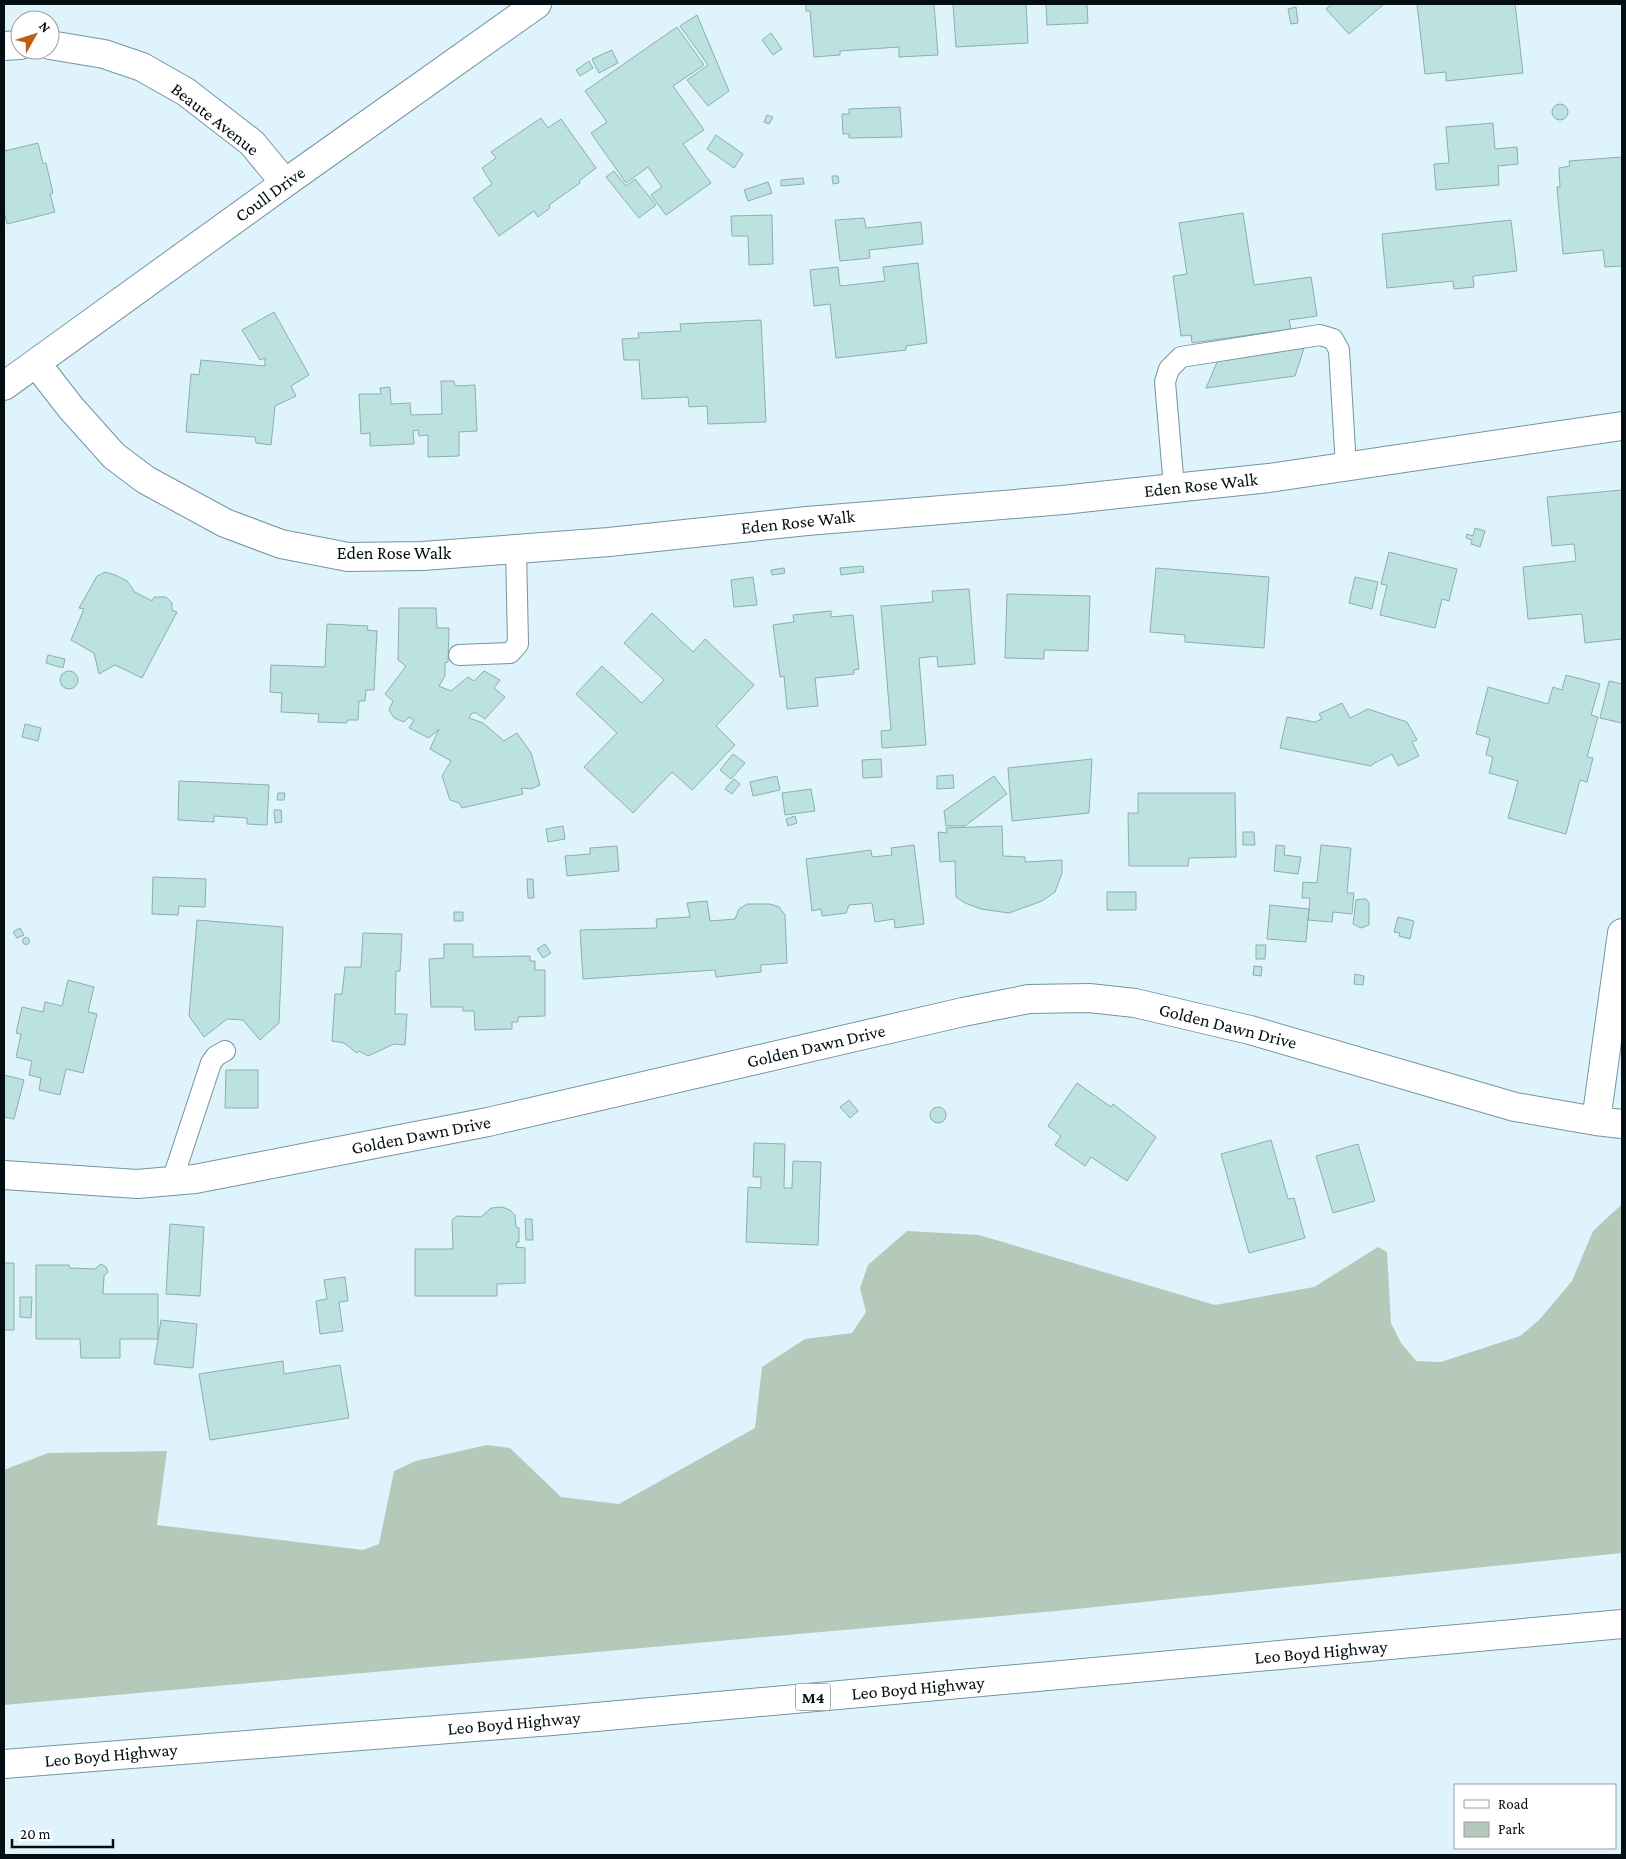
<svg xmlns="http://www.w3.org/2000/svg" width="1626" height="1859" viewBox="0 0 1626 1859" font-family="'Crimson Pro',serif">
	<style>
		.green { fill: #b5c9bb }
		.building { fill: #bbe2de; stroke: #8aafac }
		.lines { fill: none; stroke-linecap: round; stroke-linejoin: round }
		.lane-casing { stroke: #7594a1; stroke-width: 22 }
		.street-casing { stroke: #7594a1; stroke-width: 30 }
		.primary-casing { stroke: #7594a1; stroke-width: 30 }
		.lane { stroke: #fff; stroke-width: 20 }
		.street { stroke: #fff; stroke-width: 28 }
		.primary { stroke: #fff; stroke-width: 28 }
		.labels { text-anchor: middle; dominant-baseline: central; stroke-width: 5; stroke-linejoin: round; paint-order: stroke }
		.shield { fill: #fff; stroke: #4f5659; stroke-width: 1 }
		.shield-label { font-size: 16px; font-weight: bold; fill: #030e12 }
		.street-label { font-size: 18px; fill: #030e12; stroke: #fff }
	</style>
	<rect width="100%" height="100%" fill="#dff3fc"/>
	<path class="green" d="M1622,1204v349l-566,58 -1052,94v-235l44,-17 119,-2 -10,74 206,25 16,-6 15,-73 22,-10 71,-16 23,3 51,49 58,7 136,-76 7,-61 43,-28 47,-6 14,-21 -6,-24 8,-23 39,-34 72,4 236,70 99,-18 64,-40 9,5 4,71 10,20 15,18 25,1 79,-26 19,-16 33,-39 21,-50z"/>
	<path class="building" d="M806,4h128l4,51 -39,2v-10l-59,4v4l-26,2 -4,-46h-4z
		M953,4h73l2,39 -72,4z
		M1046,4h41l1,19 -41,2z
		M1332,4h52l-35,30 -23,-25z
		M1417,4h98l8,69 -77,8v-9l-21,2z
		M1296,7l2,16 -7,1 -3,-15z
		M697,15l32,76 -21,15 -21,-26 21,-15 -28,-39z
		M677,27l27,38 -31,21 31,44 -21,14 28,39 -45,32 -15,-20 11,-8 -14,-20 -22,16 -35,-50 16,-11 -22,-31z
		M771,33l11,16 -9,6 -11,-15z
		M612,50l6,13 -19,10 -7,-14z
		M589,61l4,7 -13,8 -4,-6z
		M1552 112a8 8 0 1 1 16 0a8 8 0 1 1-16 0Z
		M900,107l2,30 -53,1v-4h-6l-1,-20h7v-5z
		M767,115l6,2 -4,7 -5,-2z
		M541,118l7,10 13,-9 35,49 -17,13 1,2 -31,22 1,3 -12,9 -4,-6 -35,25 -26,-38 19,-14 -10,-16 14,-10 -5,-6z
		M1493,123l2,26 22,-2 1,17 -20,2 1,19 -63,5 -2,-26 15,-1 -3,-36z
		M716,135l27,19 -9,14 -27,-19z
		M38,143l5,21 3,-1 7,30 -3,1 5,18 -48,12 -3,-13v-65l1,5z
		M1622,157v109l-17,1 -2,-17 -40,4 -6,-67h3l-1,-19 11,-2 -1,-5z
		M614,171l12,15 9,-7 21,26 -17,13 -33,-41z
		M832,176h6l1,7 -6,1z
		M803,178l1,6 -23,2v-6z
		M768,182l4,11 -24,8 -4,-11z
		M1243,213l11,72 57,-8 6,39 -28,4 2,9 -99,14 -1,-8 -10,1 -8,-60 14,-2 -8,-51z
		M772,215l1,49 -24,1 -1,-29h-16l-1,-20z
		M864,218l2,10 55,-6 2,22 -54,6 1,8 -30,3 -5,-41z
		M1511,220l6,51 -44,5 1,11 -20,2 -1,-8 -66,7 -5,-54z
		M918,263l9,80 -21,3v4l-70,8 -6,-54 -16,2 -4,-36 28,-3 2,19 45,-5 -2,-14z
		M274,312l35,63 -18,11 5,10 -21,10 -4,39 -15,-2 -1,-6 -69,-5 5,-58 8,1 2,-15 64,6v-8l-5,2 -18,-30z
		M761,320l5,102 -58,2 -1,-18 -18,1 -1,-10 -46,2 -3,-39h-15l-2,-21 17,-1 -1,-5 43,-2 -1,-7z
		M1304,348l-9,28 -89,12 12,-28z
		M441,381h13l1,5 20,-1 2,46 -18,1v24l-31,1v-22l-9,1 -1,-6 -5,1 1,13 -44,2v-13l-9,1 -2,-40h22l-1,-6 10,-1 1,17 19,-1 1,12 31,-1z
		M1622,490v149l-37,4 -3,-29 -54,5 -5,-52 53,-6 -2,-17 -22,2 -5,-49z
		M1475,528l10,3 -5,16 -9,-3 1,-4 -6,-2 1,-4 6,2z
		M1389,552l68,17 -8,32 -7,-2 -7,29 -55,-13 7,-30 -6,-1z
		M863,566l1,6 -23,3 -1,-7z
		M784,568l1,5 -13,2 -1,-5z
		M1156,568l113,9 -5,71 -79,-6v-7l-35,-3z
		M105,572l10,3 12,6 6,8v2l19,10 2,-4h12l6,6v7l5,2 -35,66 -27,-13 -16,9 -5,-21 -23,-13 13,-31 -5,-1 18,-32z
		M753,577l4,28 -23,2 -3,-27z
		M1355,577l23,5 -6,27 -23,-6z
		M969,589l6,75 -37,3 -1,-11 -18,2 7,87 -44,3 -1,-17 10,-1 -10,-124 52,-4 -1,-11z
		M1007,594l83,2 -2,55 -44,-1v9l-39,-1z
		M399,608h37l1,20h12l-1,34 -3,1v13l-6,10 12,5 17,-14 6,4 10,-10 16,9 -6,8 11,9 -20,22 -9,-6h-4l-3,5 14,5 21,18 13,-8 14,20 9,32 -9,4 -10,-1 2,6 -61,14 -3,-5 -9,-3 -8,-24 9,-15 -21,-12 9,-20 -10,9 -20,-10 5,-8 -5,-3 -5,5 -10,-4 -5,-8 4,-9 -8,-7 21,-28 -8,-6z
		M831,611v6l22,-2 6,54 -5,1v4l-39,4 3,28 -31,3 -3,-33 -4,1 -7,-52 21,-3 -1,-7z
		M652,613l41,39 12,-13 49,46 -38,41 19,19 -43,45 -20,-18 -39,41 -49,-46 33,-34 -41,-39 26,-28 40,37 22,-23 -40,-37z
		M327,624l41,2 -1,4 10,1 -3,59h-8l-1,11h-6l-1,19h-11v3l-29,-1 1,-8 -38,-2 1,-19 -12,-1 1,-27 54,2z
		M48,655l17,4 -2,9 -17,-5z
		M60 680a9 9 0 1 1 18 0a9 9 0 1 1-18 0Z
		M1566,675l34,9 -9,31 7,2 -11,40 6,1 -6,24 -7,-2 -14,54 -58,-16 10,-37 -29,-8 4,-16 -7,-2 4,-17 -14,-4 12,-47 60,17 5,-17 9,3z
		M1609,681l13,3v39l-22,-5z
		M1342,703l8,15 18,-9 39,13 10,18 -5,2 7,14 -21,10 -6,-12 -19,10 -2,2 -91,-18 7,-31 28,5 7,-3 -3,-5z
		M25,724l16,4 -3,13 -16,-4z
		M733,754l12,9 -14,16 -11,-9z
		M881,759l1,18 -19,1 -1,-18z
		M1092,759l-3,54 -77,8 -4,-53z
		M953,775l1,13 -17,1v-13z
		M777,776l3,14 -27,6 -3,-14z
		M994,776l13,18 -42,32h-19l-2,-15z
		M734,779l6,5 -8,10 -7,-5z
		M179,781l90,4 -2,40 -20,-1v-6l-33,-2v6l-36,-2z
		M811,789l4,22 -30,4 -3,-22z
		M278,793h7l-1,7h-7z
		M1138,793h97l1,64 -47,1 -1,8h-59l-1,-53h10z
		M274,810h7l1,12 -7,1z
		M795,816l2,7 -9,3 -2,-7z
		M563,826l2,13 -17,3 -2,-13z
		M1002,826l1,30 22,1v5l37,-2v13l-7,19 -13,9 -33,12 -28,-4 -16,-6 -9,-6 -1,-36 -15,1 -2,-30 9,1 -1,-5z
		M1243,832h11l1,13h-12z
		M914,845l10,79 -29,4 -1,-9 -19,3 -3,-19 -23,2 -3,8 -24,3 -1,-7 -9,2 -6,-52 65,-9 1,7 20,-2 -1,-7z
		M1276,845l9,1 -1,9 17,2 -3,17 -24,-3z
		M1321,845l30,3 -4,45h7l-2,21 -19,-2 -1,10 -24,-2 2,-22h-8l1,-16 14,1z
		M617,846l2,25 -52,5 -2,-20 25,-2v-6z
		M153,877l53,2 -1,28 -26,-1 -1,9 -26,-1z
		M527,879h6l1,19h-6z
		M1107,892h29v18h-29z
		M1362,899h4l3,4v22l-8,3 -8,-4 3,-24z
		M707,901l3,20 25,-2 4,-10 8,-5h23l9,3 6,8 2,48 -26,2v7l-45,5 -1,-7 -132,9 -3,-49 77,-2 -1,-9 34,-2 -3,-14z
		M1270,905l39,4 -3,33 -39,-3z
		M454,912h9v9h-9z
		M1398,917l16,4 -4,18 -11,-3 1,-3 -6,-1z
		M197,920l86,7 -4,96 -19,17 -17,-20 -16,-1 -23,18 -15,-21z
		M20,928l4,7 -7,3 -4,-6z
		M363,933l39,1 -2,37h-4l-1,43h12l-2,31 -11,-1 -26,12 -9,-5 -2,2 -13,-10 -12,-2 3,-47h7l3,-27h16z
		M22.5 941a3.5 3.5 0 1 1 7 0a3.5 3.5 0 1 1-7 0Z
		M444,944h29v13l57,-1v5h5v9h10v46l-27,1v5h-6v7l-37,1 -1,-19h-11v-4h-32l-2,-48 15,-1z
		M545,944l6,9 -8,5 -6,-9z
		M1256,945h10l-1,14h-9z
		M1254,966l8,1 -1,9 -8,-1z
		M1355,974l9,2 -1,9 -9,-1z
		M68,980l26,7 -6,25 9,2 -14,59 -17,-4 -6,26 -21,-5 2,-12 -12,-3 3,-14 -16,-4 5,-23 -5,-1 6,-26 21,5 2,-10 17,4z
		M226,1070h32v38h-33z
		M4,1075l20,5 -10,39 -10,-2z
		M1077,1083l34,24 2,-3 43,33 -29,44 -36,-24 -6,9 -30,-21 6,-9 -13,-10z
		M849,1100l9,11 -8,7 -10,-11z
		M930 1115a8 8 0 1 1 16 0a8 8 0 1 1-16 0Z
		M1271,1140l17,59 6,-1 11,40 -56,15 -28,-99z
		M754,1143l31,1 -1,44h8l1,-27 28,1 -3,83 -72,-3 2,-55 13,1v-11h-8z
		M1358,1144l17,57 -42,12 -17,-57z
		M502,1207l8,3 5,5 1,12 3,1v14h-2l-1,5 9,1v35l-28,1v12h-82v-47h38l-1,-29 5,-4 24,1 10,-9z
		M525,1219h7l1,21h-7z
		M170,1224l34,3 -4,69 -34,-2z
		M4,1263h10v67h-10z
		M101,1264l5,3 2,5 -4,4 -1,18h55v45h-38v19h-39l-1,-19h-44v-74h33l1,3 25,1z
		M345,1277l3,24 -9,1 4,29 -23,3 -4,-33 11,-2 -3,-19z
		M20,1297h12l-1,21 -11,-1z
		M161,1320l36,4 -4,44 -39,-4z
		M283,1361l1,13 56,-9 9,53 -139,22 -11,-66z"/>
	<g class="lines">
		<defs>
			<path id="lane" d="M1174,488l-9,-106 4,-13 12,-12 139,-22 13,4 6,11 7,117
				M459,655l51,-2 8,-9 -2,-95
				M172,1181l39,-118 5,-7 9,-5"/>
			<path id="street" d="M50,45l54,9 38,13 44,25 66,51 33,40
				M4,46l16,-1
				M36,363l35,45 43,48 32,24 79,43 56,21 67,13 75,-1 186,-14 198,-21 256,-21 111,-12 95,-10 353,-52
				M4,386l281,-203 252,-179
				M1596,1121l26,-188
				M4,1175l133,9 58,-5 293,-57 475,-110 66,-13 60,-1 46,5 115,27 265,77 81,14 26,3"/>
			<path id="primary" d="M4,1764l548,-43 1070,-97"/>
		</defs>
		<use href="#lane" class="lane-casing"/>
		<use href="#street" class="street-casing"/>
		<use href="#primary" class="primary-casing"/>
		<use href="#lane" class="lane"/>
		<use href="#street" class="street"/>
		<use href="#primary" class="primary"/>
	</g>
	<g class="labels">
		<rect class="shield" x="795.5" y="1683.5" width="35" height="27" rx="4"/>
		<g class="shield-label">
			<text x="813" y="1697">M4</text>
		</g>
		<g class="street-label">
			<text transform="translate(215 119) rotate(38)">Beaute Avenue</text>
			<text transform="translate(270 194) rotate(-36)">Coull Drive</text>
			<text transform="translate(1201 485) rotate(-6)">Eden Rose Walk</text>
			<text transform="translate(798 522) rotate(-6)">Eden Rose Walk</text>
			<text x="394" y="553">Eden Rose Walk</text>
			<text transform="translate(1228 1026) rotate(14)">Golden Dawn Drive</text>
			<text transform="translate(816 1046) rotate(-13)">Golden Dawn Drive</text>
			<text transform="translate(421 1135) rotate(-11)">Golden Dawn Drive</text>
			<text transform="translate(1321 1652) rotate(-5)">Leo Boyd Highway</text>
			<text transform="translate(918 1688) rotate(-5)">Leo Boyd Highway</text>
			<text transform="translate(514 1723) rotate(-5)">Leo Boyd Highway</text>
			<text transform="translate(111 1755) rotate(-5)">Leo Boyd Highway</text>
		</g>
	</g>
	<rect width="1626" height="1859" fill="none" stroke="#030e12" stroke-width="10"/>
	<rect x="1454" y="1784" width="162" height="65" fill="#ffffff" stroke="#9a9fa0"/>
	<rect x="1464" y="1800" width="25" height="8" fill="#ffffff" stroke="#9a9fa0"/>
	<text x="1498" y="1809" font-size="15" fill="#030e12">Road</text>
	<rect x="1464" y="1822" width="25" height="15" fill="#b5c9bb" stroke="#9a9fa0"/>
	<text x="1498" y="1834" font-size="15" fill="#030e12">Park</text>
	<g transform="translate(35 35) rotate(51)"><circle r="24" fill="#ffffff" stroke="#9a9fa0"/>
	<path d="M0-4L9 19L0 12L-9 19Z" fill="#be5f18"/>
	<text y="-8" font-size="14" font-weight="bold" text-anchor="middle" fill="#030e12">N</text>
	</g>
	<path d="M12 1839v8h101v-8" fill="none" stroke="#030e12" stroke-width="2.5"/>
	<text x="20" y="1839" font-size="15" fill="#030e12" stroke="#ffffff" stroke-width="4" paint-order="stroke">20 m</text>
</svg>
